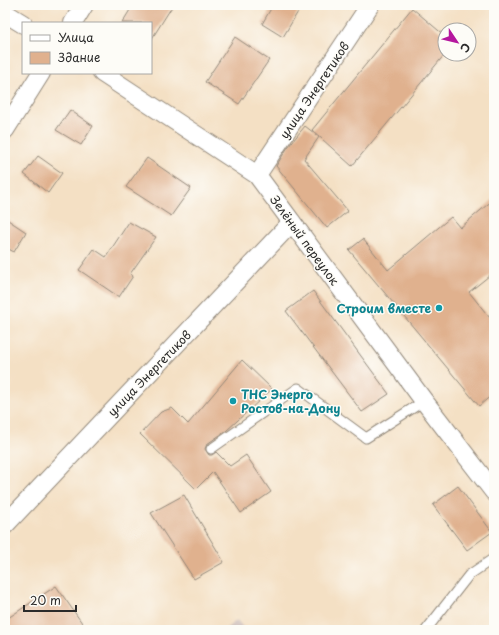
<svg xmlns="http://www.w3.org/2000/svg" width="499" height="635" viewBox="0 0 499 635" font-family="'Playpen Sans',sans-serif">
	<style>
		.industrial { fill: #cfc0bb }
		.building { fill: #e0b18e }
		.lines { fill: none; stroke-linecap: round; stroke-linejoin: round }
		.service-casing { stroke: #908678; stroke-width: 11 }
		.minor-casing { stroke: #908678; stroke-width: 20 }
		.service { stroke: #fff; stroke-width: 9 }
		.minor { stroke: #fff; stroke-width: 18 }
		.culture-dot { fill: #0f9aa8; stroke: #fdfcf7; stroke-width: 1.5 }
		.labels { text-anchor: middle; dominant-baseline: central; stroke-width: 3; stroke-linejoin: round; paint-order: stroke }
		.street-label { font-size: 12px; fill: #2b2b2b; stroke: #fdfcf7 }
		.culture-label { font-size: 12px; font-weight: bold; fill: #0d838f; stroke: #fdfcf7; text-anchor: end }
	</style>
	<rect width="100%" height="100%" fill="#fdfcf7"/>
	<filter id="ink" filterUnits="userSpaceOnUse"><feTurbulence type="fractalNoise" baseFrequency=".025" numOctaves="2"/><feDisplacementMap in="SourceGraphic" scale="8" xChannelSelector="R" yChannelSelector="G"/><feConvolveMatrix kernelMatrix="1 2 1 2 8 2 1 2 1" color-interpolation-filters="sRGB"/></filter>
	<filter id="wash" filterUnits="userSpaceOnUse"><feTurbulence type="fractalNoise" baseFrequency=".012" numOctaves="4" result="noise"/><feDisplacementMap in="SourceGraphic" scale="16" xChannelSelector="R" yChannelSelector="G"/><feGaussianBlur stdDeviation="0.9" result="paint"/><feColorMatrix in="noise" values="0 0 0 0 0 0 0 0 0 0 0 0 0 0 0 0 0 1.4 0 .05"/><feComposite in="paint" operator="in"/></filter>
	<g filter="url(#wash)">
		<rect width="100%" height="100%" fill="#f4e0c4"/>
		<path class="industrial" d="M237,620l8,10h-21z"/>
		<g id="blocks">
			<path class="building" d="M133,5h40l-22,35v-17h-29z
				M273,5h29l-19,32 -21,-13z
				M412,8l33,28v18l-93,112 -40,-36z
				M235,37l34,23 -30,44 -34,-22z
				M70,110l23,16 -12,19 -25,-15z
				M305,126l14,11 -15,22 44,52 -21,17 -51,-62 12,-19z
				M38,156l24,17 -14,20 -24,-19z
				M147,158l44,30 -20,28 -45,-29z
				M494,199v73l-25,20 25,31v70l-15,13 -130,-156 14,-11 25,31 63,-53 9,11z
				M5,218l21,14 -12,20 -9,-5z
				M129,222l27,15 -26,37 3,2 -14,21 -40,-27 15,-21 12,8z
				M313,291l76,103 -27,18 -76,-101z
				M242,360l30,29 -46,42 -19,13 -2,5 4,6h3l4,-3 14,14 16,-11 25,37 -30,21 -28,-41 -17,17 -56,-55 21,-22 11,-4 16,16z
				M458,486l34,46 -25,18 -34,-45z
				M184,495l40,67 -30,17 -43,-66z
				M56,586l31,44h-82v-10z"/>
		</g>
	</g>
	<g filter="url(#ink)">
		<use href="#blocks" fill-opacity="0" stroke="#908678" stroke-width="1"/>
		<g class="lines">
			<defs>
				<path id="service" d="M211,449l87,-61 68,50 58,-37
					M426,630l43,-55 25,-17"/>
				<path id="minor" d="M5,13l18,11
					M73,23l11,-18
					M102,73l155,102 167,226 70,91
					M5,130l36,-57
					M257,175l113,-170
					M5,525l287,-303"/>
			</defs>
			<use href="#service" class="service-casing"/>
			<use href="#minor" class="minor-casing"/>
			<use href="#service" class="service"/>
			<use href="#minor" class="minor"/>
		</g>
	</g>
	<g class="culture-dot">
		<circle cx="439" cy="308" r="4"/>
		<circle cx="233" cy="401" r="4"/>
	</g>
	<g class="labels">
		<g class="street-label">
			<text transform="translate(314 90) rotate(-56)">улица Энергетиков</text>
			<text transform="translate(305 240) rotate(54)">Зелёный переулок</text>
			<text transform="translate(149 373) rotate(-46)">улица Энергетиков</text>
		</g>
		<g class="culture-label">
			<text x="431" y="308">Строим вместе</text>
			<text x="241" y="394" text-anchor="start">ТНС Энерго<tspan x="241" dy="14">Ростов-на-Дону</tspan></text>
		</g>
	</g>
	<rect width="499" height="635" fill="none" stroke="#fdfcf7" stroke-width="20"/>
	<rect x="22" y="22" width="130" height="52" fill="#fdfcf7" stroke="#a9a8a5"/>
	<rect x="30" y="35" width="20" height="6" fill="#ffffff" stroke="#a9a8a5"/>
	<text x="58" y="42" font-size="12" fill="#2b2b2b">Улица</text>
	<rect x="30" y="52" width="20" height="12" fill="#e0b18e" stroke="#a9a8a5"/>
	<text x="58" y="62" font-size="12" fill="#2b2b2b">Здание</text>
	<g transform="translate(457 42) rotate(125)"><circle r="19" fill="#fdfcf7" stroke="#a9a8a5"/>
	<path d="M0-3L7 15L0 10L-7 15Z" fill="#b5179e"/>
	<text y="-6" font-size="11" font-weight="bold" text-anchor="middle" fill="#2b2b2b">С</text>
	</g>
	<path d="M24 605v6h52v-6" fill="none" stroke="#2b2b2b" stroke-width="2"/>
	<text x="30" y="605" font-size="12" fill="#2b2b2b" stroke="#fdfcf7" stroke-width="3" paint-order="stroke">20 m</text>
</svg>
